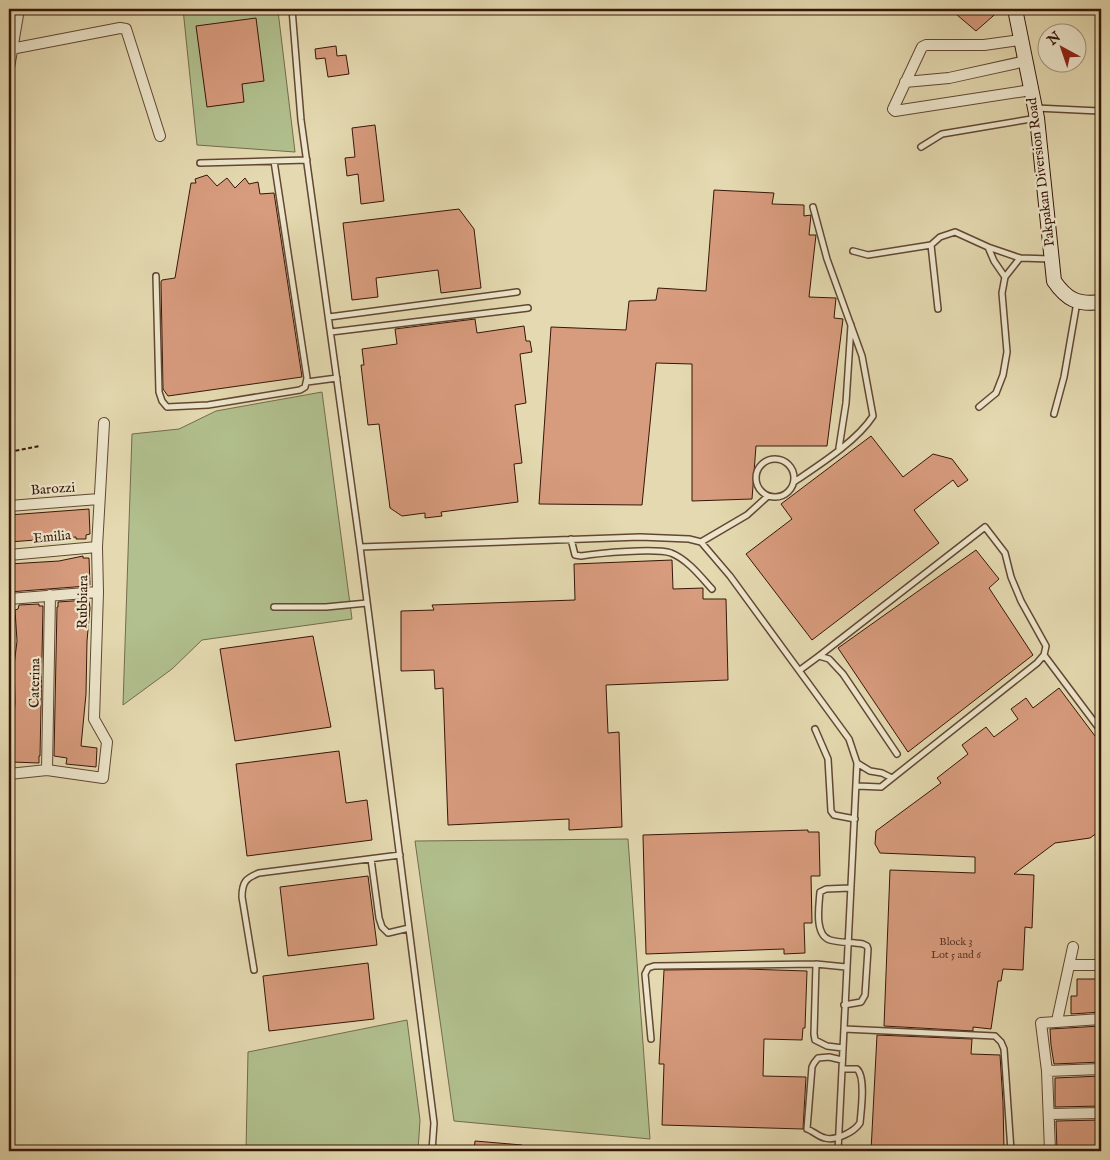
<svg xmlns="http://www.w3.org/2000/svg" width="1110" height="1160" viewBox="0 0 1110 1160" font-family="'IM FELL English',serif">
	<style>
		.green { fill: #b1c08e; stroke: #746b4c }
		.building { fill: #d79b7d; stroke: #371609 }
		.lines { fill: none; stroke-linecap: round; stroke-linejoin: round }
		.lane-casing { stroke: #624733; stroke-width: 8 }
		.street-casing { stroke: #624733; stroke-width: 12 }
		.secondary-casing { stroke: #371609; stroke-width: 16 }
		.path { stroke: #371609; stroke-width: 2; stroke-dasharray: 4 2.5; stroke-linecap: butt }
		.lane { stroke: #ede6cc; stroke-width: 5 }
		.street { stroke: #ede6cc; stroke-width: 10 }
		.secondary { stroke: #ede6cc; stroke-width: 14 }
		.labels { text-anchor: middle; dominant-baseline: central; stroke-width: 4.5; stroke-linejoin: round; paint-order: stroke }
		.number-label { font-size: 11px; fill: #5f3726 }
		.street-label { font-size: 14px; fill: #371609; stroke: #ede6cc }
	</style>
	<rect width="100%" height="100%" fill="#e4d9b0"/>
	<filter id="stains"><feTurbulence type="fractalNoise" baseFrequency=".004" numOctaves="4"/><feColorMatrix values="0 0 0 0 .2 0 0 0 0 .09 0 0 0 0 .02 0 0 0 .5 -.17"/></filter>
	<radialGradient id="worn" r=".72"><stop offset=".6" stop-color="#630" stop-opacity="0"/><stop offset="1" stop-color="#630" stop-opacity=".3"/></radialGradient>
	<path class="green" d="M183,9l95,2 17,141 -98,-7z
		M322,392l30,227 -150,21 -30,29 -49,36 9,-271 47,-5 37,-18z
		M628,839l22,300 -196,-18 -39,-280z
		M407,1020l13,100 -2,31h-172l2,-99z"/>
	<path class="building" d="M950,9h51l-25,22z
		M256,18l8,63 -22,3 2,18 -37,5 -11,-81z
		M336,46l1,10 9,-1 3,19 -21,3 -3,-19 -9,1 -1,-10z
		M375,125l9,76 -23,3 -3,-30 -11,2 -2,-18 10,-1 -3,-29z
		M207,175l10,11 10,-8 8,10 10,-10 4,6 9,-2 2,12 14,-1 28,184 -134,19 -5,-7 -2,-107 1,-2 13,-2 16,-95h5l-1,-4z
		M714,190l60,3 -2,11 32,1v11l7,-1 -2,20h7l-7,62 27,1 -2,20 9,1 -16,127h-71l-4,53 -60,2v-137l-36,-1 -14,142 -103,-1 12,-177 75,3 3,-29 27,-1 2,-12 48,3z
		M459,209l15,20 7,59 -40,5 -3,-23 -62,8 2,19 -26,3 -9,-77z
		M475,319l2,14 47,-7 2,15h4l2,11 -12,2 6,49 -11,2 7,58 -8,1 4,38 -77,10 1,4 -17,2v-5l-23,3 -12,-8 -11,-84 -11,1 -7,-60h3l-2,-16 35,-5 -2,-15z
		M871,436l32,41 30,-23 19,5 16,21 -10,7 -5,-7 -39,30 25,33 -127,97 -66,-86 46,-35 -11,-15z
		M89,509l1,25 -4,1v4h-10v-2l-67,5v-27z
		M976,550l23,29 -10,9 44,67 -125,97 -70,-104z
		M83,556v2h6l1,27 -3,1 -78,6v-28l50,-3z
		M672,560l1,29 30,-1v11h23l2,81 -122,5 2,48 11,-1 3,95 -53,3v-11l-121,6 -5,-137 -8,1 -1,-19 -33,1v-60l33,-1 -2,-5 143,-5 -1,-36z
		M87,600l2,1 1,7 -3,33 -1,53 -5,52 16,2 -1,19 -30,-3 1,-6 -13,-2 3,-149h1v-5z
		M39,604v2h4l-3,150h-1v7l-27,-1v-5l-2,-1 1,-9h1l3,-45 -1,-36 3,-25 -2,-31 3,-1 1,-4z
		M313,636l18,91 -96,14 -15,-92z
		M1059,688l42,56v78l-3,3 3,5 -11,8 -35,5 -41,31 20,1 -2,53 -7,-1 -2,43 -20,-1 -2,12h-3l-7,48 -18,-2v4l-89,-5 6,-156 85,3v-16l-95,-4 -5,-9 1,-13 65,-48 -4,-5 31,-24 -6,-9 24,-18 8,10 24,-18 -7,-10 15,-11 7,10z
		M339,751l7,52 21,-3 5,40 -125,16 -11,-92z
		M808,830v2h11l1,44h-9l1,47h-8l1,30 -21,1v-5l-138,5 -3,-119z
		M368,876l9,69 -89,11 -8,-69z
		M368,963l6,56 -105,12 -6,-55z
		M745,969l62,2 -2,57h-2l-1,12 -38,-1 -1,37 43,1 -3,52 -141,-4 2,-61h-5l5,-94z
		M1077,979h24v33l-30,2v-18h6z
		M1101,1026v36l-47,2 -3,-19 -1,-16z
		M877,1035l95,4 -1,15 29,1 3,47 1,49h-133z
		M1101,1076v30l-46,1v-29z
		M1101,1120v31h-44l-1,-30z
		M475,1141l47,4v6h-48z"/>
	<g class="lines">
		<defs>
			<path id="lane" d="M292,9l9,111 59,427 74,576 -2,28
				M1036,108l63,3
				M921,147l21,-13 95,-16
				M200,163l107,-3
				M931,245l7,64
				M988,247l6,14 11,16
				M853,251l15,4 63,-10 9,-8 15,-5 33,15 32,11 30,1
				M156,276l3,116 3,9 5,6 41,-2 92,-15 5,-3 2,-9 -33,-217
				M329,317l188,-25
				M331,332l197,-24
				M307,382l30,-4
				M979,407l17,-14 7,-18 4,-23 -5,-59 3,-16 15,-19
				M1054,414l10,-37 13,-75
				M839,448l7,-45 5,-78
				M756 478a19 19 0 1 1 38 0a19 19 0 1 1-38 0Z
				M794,482c25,-17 63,-41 79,-66l-11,-60 -35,-97 -14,-52
				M571,539l4,16 6,1c18,-3 74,-8 90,-3 16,6 30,24 41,36
				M701,542l46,-27 21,-19
				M360,547l280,-10 49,2 12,3 29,34 119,163 8,24 -19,388
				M274,607h52l41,-4
				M1044,655l57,76
				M819,656l166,-129 20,26 6,24 10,24 25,45 -2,9 -7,8 -156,124 -24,-1
				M800,670l19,-14 10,3 14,15 54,80
				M815,729l13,30 3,52 3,4 21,4
				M857,763l13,8 12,2 10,5
				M371,859l8,59 3,9 6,6 21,-5
				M254,970l-12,-73c0,-15 4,-19 17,-24l141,-18
				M844,1005l17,-3 4,-7 3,-46 -1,-3 -4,-2c-11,-2 -23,-1 -33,-4 -16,-5 -11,-34 -10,-48l6,-3 24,-1
				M844,1029l151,7 6,6 3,7 7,102
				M651,1039l-6,-65 3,-6 6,-2 162,-2
				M843,1048l-16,-2 -12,-6 -1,-6 2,-70 30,3
				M842,1069h15c9,8 4,42 3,54 -6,9 -24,18 -35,15 -6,-1 -12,-7 -18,-9l5,-62 2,-4 4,-5 11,-1 13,3"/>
			<path id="street" d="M1020,40l-36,5h-58l-4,2 -29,62 2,2 136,-21
				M11,49l109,-21 6,1 34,107
				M9,68l10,-59
				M905,82l44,-4 77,-17
				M9,506l90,-7
				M9,555l88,-8
				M9,599l89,-7
				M47,770l3,-175
				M9,774l38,-4 56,8 4,-36 -13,-23 4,-127 -1,-45 7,-124
				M1069,965h32
				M1057,1021l16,-74
				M1047,1071l54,-2
				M1050,1114l51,-1
				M1050,1151l-3,-80 -6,-48 60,-4"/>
			<path id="secondary" d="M1015,9l22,109 17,163c13,19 24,24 47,21"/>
		</defs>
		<use href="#lane" class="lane-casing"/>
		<use href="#street" class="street-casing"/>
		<use href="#secondary" class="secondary-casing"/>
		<path class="path" d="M9,452l31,-6"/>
		<use href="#lane" class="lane"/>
		<use href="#street" class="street"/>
		<use href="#secondary" class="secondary"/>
	</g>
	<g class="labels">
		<g class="number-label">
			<text x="956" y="942">Block 3<tspan x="956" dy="13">Lot 5 and 6</tspan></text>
		</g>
		<g class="street-label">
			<text transform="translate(1041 172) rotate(-97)">Pakpakan Diversion Road</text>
			<text transform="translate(53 489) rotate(-4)">Barozzi</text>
			<text transform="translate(52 537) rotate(-5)">Emilia</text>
			<text transform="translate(83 602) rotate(-89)">Rubbiara</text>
			<text transform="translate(35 683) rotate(-89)">Caterina</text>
		</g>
	</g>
	<rect width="1110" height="1160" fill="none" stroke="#e4d9b0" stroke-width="30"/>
	<rect x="10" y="10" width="1090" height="1140" fill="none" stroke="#371609" stroke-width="2.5"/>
	<rect x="15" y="15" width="1080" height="1130" fill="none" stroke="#371609"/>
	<g transform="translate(1062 48) rotate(320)"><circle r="24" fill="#ede6cc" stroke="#a4937e"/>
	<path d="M0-4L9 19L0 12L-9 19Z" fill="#8f2418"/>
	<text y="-8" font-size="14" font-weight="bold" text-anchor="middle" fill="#371609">N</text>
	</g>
	<rect width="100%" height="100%" filter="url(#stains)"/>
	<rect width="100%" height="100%" fill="url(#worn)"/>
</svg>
